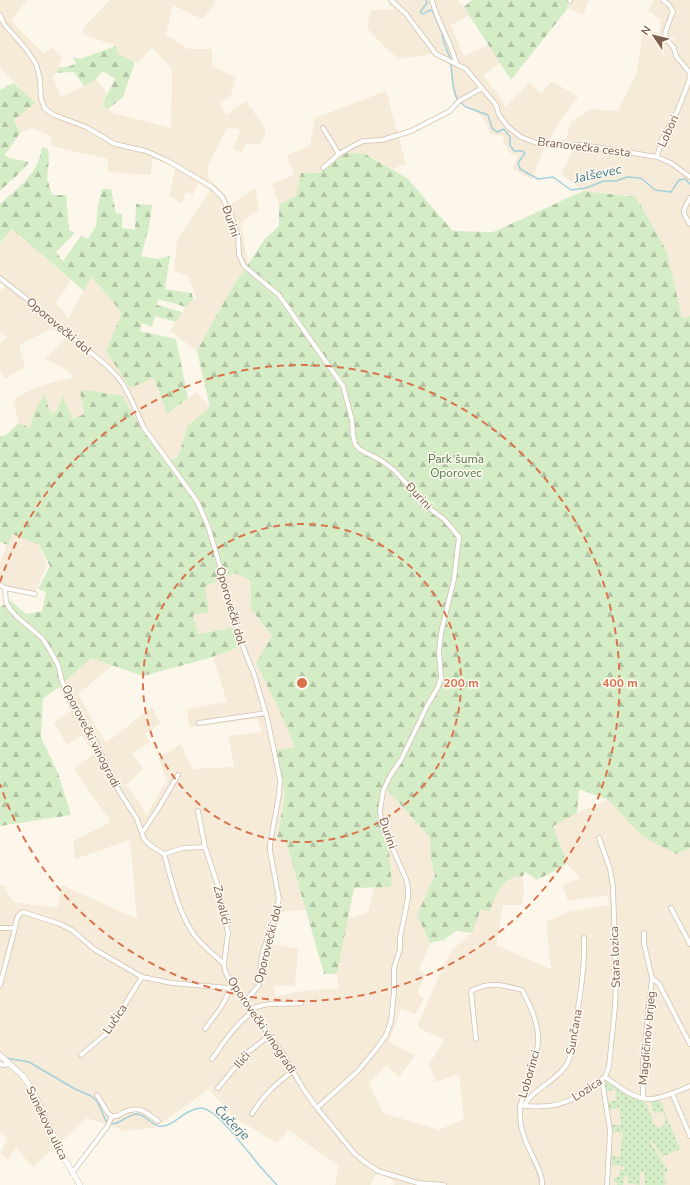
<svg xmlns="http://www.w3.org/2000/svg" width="690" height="1185" viewBox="0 0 690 1185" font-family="'Nunito Sans',sans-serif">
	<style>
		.residential { fill: #f6ead8 }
		.forest { fill: url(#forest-firs) }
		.garden { fill: url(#garden-dots) }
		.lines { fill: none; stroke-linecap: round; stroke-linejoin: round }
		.stream { stroke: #a3d0db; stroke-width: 1.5 }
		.minor-casing { stroke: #d2c0ae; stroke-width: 5.5 }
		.tertiary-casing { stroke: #d2c0ae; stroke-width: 6 }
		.minor { stroke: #fff; stroke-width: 4 }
		.tertiary { stroke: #fff; stroke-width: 5 }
		.ring { fill: none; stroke: #da734c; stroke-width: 2; stroke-dasharray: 7 5 }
		.labels { text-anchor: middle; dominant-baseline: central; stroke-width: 3; stroke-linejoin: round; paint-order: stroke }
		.street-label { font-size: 12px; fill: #7b5e4b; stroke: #fffaf2 }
		.park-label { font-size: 12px; fill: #4e7a40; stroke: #fffaf2 }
		.water-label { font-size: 13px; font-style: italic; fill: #407887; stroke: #fffaf2 }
		.centre { fill: #da734c; stroke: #fffaf2; stroke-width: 2 }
		.ring-label { font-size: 12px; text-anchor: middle; font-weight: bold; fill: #da734c; stroke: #fffaf2; stroke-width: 3; stroke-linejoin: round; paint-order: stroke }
	</style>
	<defs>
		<pattern id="forest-firs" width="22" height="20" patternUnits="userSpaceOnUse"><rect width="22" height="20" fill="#d5edc7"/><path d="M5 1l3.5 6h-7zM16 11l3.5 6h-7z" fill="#b2c3a4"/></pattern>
		<pattern id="garden-dots" width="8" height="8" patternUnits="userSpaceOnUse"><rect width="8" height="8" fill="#d5edc7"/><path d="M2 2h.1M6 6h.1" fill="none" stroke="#b2c3a4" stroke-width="1.8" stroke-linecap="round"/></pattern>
	</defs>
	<rect width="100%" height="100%" fill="#fdf7eb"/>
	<path class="residential" d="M0,0h27l-16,21 32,32 10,-5 10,10 -10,19 8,20 35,-18 11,14 -5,12 11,8 58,15 1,-59 -20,-22 -14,16 -20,-9 -2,-8 -34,-12 3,-8 25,-26h105l-2,7 -11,12 -29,-14 -7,30 22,14h24v17l24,11 -5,18 -11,8 6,12 20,-14 20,29 -5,15 -15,-2 -4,9 -9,-3 8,-20 -14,-1 -19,38v12l18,17 4,10 25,-17 4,21 -18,14 7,41 -20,30 -31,57 -27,-20 17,-26 9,-7 -8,-23 -14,-4 3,-31 33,-49 -12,-9 -5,13 -7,-3 -4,11 -13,-7 6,-28 -8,-4 -14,-6 -3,17 -42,-3v-13l-56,-13 -2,-10 -17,-8 -13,5 -6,-13 20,-17 -34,-36z
		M391,0h67l11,15 -18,10 13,31 25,-11 11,18 -17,13 17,21 5,10 24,-24 12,10 11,-12 26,16 -16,21 -12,21 16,1 4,-17 21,-14 27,2 19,-39 6,-43 16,4 2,-13 -13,-9 6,-11h36v333l-8,-14 -15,-67 -31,-55 -53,-6 -22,-17 12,-24 -29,-2 -12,32 -20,-11 7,-14 -8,-1 -7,-10 -1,-8 -13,-2 -7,-17 -29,-20 -5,-34 -17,-9 -33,5 -13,-11 -19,-20 4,-18h23l-5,-6z
		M567,0h22l-6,15 -15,-7z
		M386,91l20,73 -14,5 -26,-15 -20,-1 -27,20 -21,22 -19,10 -7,-21 22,-9 -7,-20 23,-9 5,-28z
		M12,229l59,52 -15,22 12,15 24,-41 30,36 -16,38 48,27 13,36 29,-22 14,15 -22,18 -10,32 -12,5 -25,-34 -18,-32 -43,-4 4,22 -11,5 -10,-23 -7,16 -5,2 -7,-19 -10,17 -4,16 -11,-5 -6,-23 23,-13 38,-10 -9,-8 -20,-10 21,-21 -15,-9 -32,16 6,22 -20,12 -5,-9v-27l7,-5 -7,-7v-40l5,-4 -5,-4v-40z
		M12,533l27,12 8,20 -14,31 -20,-4 -13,-4v-25z
		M235,573l15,6 1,30 21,27 -16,27 21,42 18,42 -19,3 9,44 -8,44 9,3 20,69 -25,2 -8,32 25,5 -3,37h-21l2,10 32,-6 31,-1 -2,-15 11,-55 20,-7 7,-25h17l-4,-48 -6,-31 4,-20 44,50 1,22 4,15 -18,40 13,28 -11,27 7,5 -9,17 7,7 -9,15 -14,-5 -12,33 26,13 -16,22 -13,-12 -17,18 14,30 56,17 25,-11 -5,-45 -23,8 -7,-18 16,-24 -28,-13 23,-53 12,-24 20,-17 9,-24 8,2 11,-23 14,-12h9l1,15 -2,14h-19l-7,40 55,24 -5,-47 22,-10 41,-7 -2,-10 -39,6 -6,-16 18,-7 -13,-14 -15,-38 25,-13 31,-13 35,37 34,17 13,-6v337h-296l1,-3 -17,-10 -8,13h-35l4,-19 -51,-36 -11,13 -44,-26 -24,-28 -43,31 -14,8 -27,3 -38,-13 -54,49 -17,-19 -8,12 -8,-6 7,-16 -7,-6v-40l1,-3h-1v-204l4,1 9,16 44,6 5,-23 75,34 -7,-79 -55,19 -2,-18 38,-19 -37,-53 19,-15 -11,-19 -15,10 -13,-22 18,-13 -7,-10 -6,-13 32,-29 22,7 -35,29 28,49 46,-36 8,16 -15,11 5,8 -18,12 11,15 -17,16 15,19 5,12 21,-36 -8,-22 22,-14 11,25 42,-2 -5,-31 33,-4 -5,-13 -68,8 -2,-18 40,-7 -14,-45 30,-11 -7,-19 -38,7 -5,-19 12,-28z"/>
	<path class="forest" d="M472,0h95l1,8 -57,72 -47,-73z
		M116,46l2,8 17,8 -12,35 -15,12 -6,-4 13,-26 -12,-8 -7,8 -12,7 -10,-14 -19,1 4,-6c6,1 11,0 17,-4l-3,-6 7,2z
		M14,83l21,20 -21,17 6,13 -15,22 4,3 20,4c-8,11 -19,19 -29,29v-101z
		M42,147l6,2 1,10 -2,19 5,17h14l3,35 6,3 -19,19 7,9 18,-25 7,3 8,-13 2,-21 4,-16h9l5,24 6,1v14l13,2 1,-26 16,1 -3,22 -8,29 16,3 13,-3 -5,33 27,4 1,7 -7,7 -28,-8 -1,6 25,7 -6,10 -21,-6 -3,11 -10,-4 -2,8 36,8 12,59 -21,16 -13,-36 -24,10 -24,-37 16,-38 -30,-36 -8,14 -72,-62 -12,14v-39c19,-18 38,-29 42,-57z
		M346,153l19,1 42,24 46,53 40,1 90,-41 53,6 31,55 15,66 8,-2v532l-13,6 -34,-17 -35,-37 -29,-11 -2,24 -24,13 14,38 -30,16 -12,-8 -2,4c-21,0 -26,19 -34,36l-8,-3 -9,24 -16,-2 -12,9 -14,3 -13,-28 18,-40 -4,-15 -1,-22 -44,-50 -4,20 6,31 4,48 -38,1 -17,86h-13l-38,-133 -9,-3 8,-44 -9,-44 19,-3 -18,-42 -21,-42 16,-27 -21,-27 -1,-29 -15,-7 -30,14 4,25 -16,3 5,19 39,-7 6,19 -37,13 -63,17 -52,-18 -32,29 -16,12 -2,38 17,36 13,42 -71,11v-219l11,-6 15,13 16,-3 4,-19 -8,-3 12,-23 -11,-21 -27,-11 -4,11 -8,-3v-106h5l14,-13 11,5 4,-16 10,-18 7,20 5,-2 7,-16 10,23 11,-5 -4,-22 6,-2 37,6 18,32 25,34 12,-5 10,-32 22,-18 -13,-56 31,-57 36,-54 15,-14v-21l18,-10v-4l4,-18h18z"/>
	<path class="garden" d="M606,1081l19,12 21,10 9,23 5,2 5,-5 1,-3 -3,-9 -8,3 -5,-12 10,-2 20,49 -17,8 -10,-15 -2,1 17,28 -5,3 4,10 -4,1h-18l-1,-13h-4v13l-6,-1v-1h-7l1,-7 -3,-1 -2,10h-6v-3h-3v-5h5l1,-8 4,1v-4l-14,-1 1,-9v-1h4v2h5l3,-24 -10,-1 -1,-7h9l-2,-17 -11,2 -1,-8 10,-2 -2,-10 -10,1 -1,-9z"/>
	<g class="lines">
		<path class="stream" d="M426,0l1,3 -7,9 3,2 3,-2 6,-2 10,23 1,7 7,18
			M451,64l2,22 4,13
			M460,102l6,5 22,8 4,13 5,4 7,-3 6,8v8l4,6h8l3,2 -7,10 2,6 18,10 15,-2 18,13 15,-2 18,-7h12l11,-4 14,1 14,12 16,2 8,-12 6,-1 5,5
			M6,1058l23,4 46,27 16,7 6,5 9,20 8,3c7,-2 15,-9 22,-10 11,0 16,14 27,12 12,-1 22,-17 38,-18 4,0 10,4 13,6 14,12 25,27 37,41 8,11 17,20 26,30"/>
		<defs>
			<path id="minor" d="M391,0l15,14 30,40 30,15 30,36 3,10 9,12 13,10 18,7 44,1 74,12 14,6 19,14
				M432,0c5,22 19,41 24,63
				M570,0v1
				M0,15l4,9 22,25 10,15 4,15 1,20 4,10 9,6 32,12 29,17 31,7 22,10 44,26 10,10 9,18 7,21 1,19 5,11 35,29 64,91 9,34 1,15 2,9 4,5 23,12 12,9 35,38 16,12 14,17 -5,42 -13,54 -2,19 2,26 -3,9 -11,19 -25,52 -12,18 -7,15 -3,20 2,13 24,55 2,8v11l-8,40v11l-6,19v24l-3,29 -5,14 -9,13 -19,23 -41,37
				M323,128l16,26
				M657,157l5,-18 15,-27 12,-31 1,-8 -14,-17 -2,-8 -7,-8 -2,-7 8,-22 -4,-6 -6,-5
				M323,168l16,-14 12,-7 12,-6 19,-1 29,-9 39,-20 9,-10 23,-13
				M690,198c-8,13 -8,14 0,26
				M0,278l33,26 22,19 52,43 9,9 7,9 7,13 14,31 53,73 11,25 17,57 9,36 11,33 9,22 13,44 9,42 4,20 -1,15 -9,49v7l9,48 -4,18 -13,38 -3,30 -14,17
				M0,585l5,3 1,14 4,7 6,7 26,22 9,14 7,13 4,16 10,25 21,31 26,54 18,28 7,20 6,6 14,9c8,27 14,59 31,82 8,10 19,19 29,28
				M5,588l30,6
				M199,723l67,-10
				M198,811l7,36
				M142,833l16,-24 20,-34
				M599,838l11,31 3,18 3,93 -1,26 -6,61 -4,10
				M164,854l19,-6 22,-1 14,42 9,44 -4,31 1,7 7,14 51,69 21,36 13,18 37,45 8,7 16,11 40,12v2
				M671,908l19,36
				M0,928h15c1,-6 1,-13 8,-16l37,12 12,6 22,19 48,28 30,6 57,5 3,-3
				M652,978l7,6 31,60
				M0,985l15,-57
				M250,1010c15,-9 34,-5 51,-7
				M205,1029c7,-10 23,-28 24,-41
				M476,1039l-5,-48c19,-10 31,-6 51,-1 8,15 17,33 16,52 -1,16 -8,34 -13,50 -2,5 -4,10 -5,15 0,6 0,12 1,18 2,19 23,46 21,60
				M81,1055l26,-22 35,-56
				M212,1059c12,-17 23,-34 40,-47
				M0,1064l4,1 6,-1
				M602,1079l8,52 -3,54
				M218,1088l29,-35 22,-17
				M672,1093l18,43
				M97,1095l11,18 4,3
				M643,1098v-36l9,-84 -8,-34v-11
				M523,1106c8,0 16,1 25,0 23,-2 39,-16 57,-29 12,8 28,22 44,22 13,0 29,-8 41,-13
				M524,1106c9,-17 29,-23 40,-38 8,-9 8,-23 10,-35 5,-31 11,-63 10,-95
				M252,1114c11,-19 25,-31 41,-43
				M72,1173l35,-46 5,-11c5,1 7,-1 12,-4 16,-7 21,0 34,9
				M418,1183l26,2"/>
			<path id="tertiary" d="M0,1055l22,20 10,14 32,69 16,27"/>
		</defs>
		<use href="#minor" class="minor-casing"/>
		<use href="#tertiary" class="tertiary-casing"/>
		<use href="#minor" class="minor"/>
		<use href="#tertiary" class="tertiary"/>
	</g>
	<g class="ring">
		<circle cx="302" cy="683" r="159"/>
		<path d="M0 582A318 318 0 1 1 0 784"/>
	</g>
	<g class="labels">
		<g class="street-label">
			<text transform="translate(668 131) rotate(-66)">Lobori</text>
			<text transform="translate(584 147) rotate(7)">Branovečka cesta</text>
			<text transform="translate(231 221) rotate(71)">Đurini</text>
			<text transform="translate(59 326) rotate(40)">Oporovečki dol</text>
			<text transform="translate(419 496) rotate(47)">Đurini</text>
			<text transform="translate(231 606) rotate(74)">Oporovečki dol</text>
			<text transform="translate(91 736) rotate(63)">Oporovečki vinogradi</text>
			<text transform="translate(388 833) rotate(71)">Đurini</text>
			<text transform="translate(222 905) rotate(77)">Zavalići</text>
			<text transform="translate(268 944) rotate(-76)">Oporovečki dol</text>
			<text transform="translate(615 957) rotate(-92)">Stara lozica</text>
			<text transform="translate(115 1019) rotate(-56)">Lučica</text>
			<text transform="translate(262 1025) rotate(56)">Oporovečki vinogradi</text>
			<text transform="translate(574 1032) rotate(-80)">Sunčana</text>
			<text transform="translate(647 1038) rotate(-85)">Magdičinov brijeg</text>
			<text transform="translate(242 1060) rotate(-49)">Ilići</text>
			<text transform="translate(529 1074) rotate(-74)">Loborinci</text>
			<text transform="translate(587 1089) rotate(-33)">Lozica</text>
			<text transform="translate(47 1123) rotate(64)">Sunekova ulica</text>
		</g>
		<g class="park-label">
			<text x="456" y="459">Park šuma<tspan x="456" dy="14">Oporovec</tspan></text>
		</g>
		<g class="water-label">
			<text transform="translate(598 174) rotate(-12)">Jalševec</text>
			<text transform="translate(232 1123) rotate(44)">Čučerje</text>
		</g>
	</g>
	<circle cx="302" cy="683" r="6" class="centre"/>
	<g class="ring-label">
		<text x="461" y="687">200 m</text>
		<text x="620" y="687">400 m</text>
	</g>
	<g transform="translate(654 36) rotate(305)" stroke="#fffaf2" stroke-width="3" paint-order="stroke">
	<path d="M0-3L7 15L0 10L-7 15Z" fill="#7b5e4b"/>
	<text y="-6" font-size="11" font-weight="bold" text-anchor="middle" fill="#7b5e4b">N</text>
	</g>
</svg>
